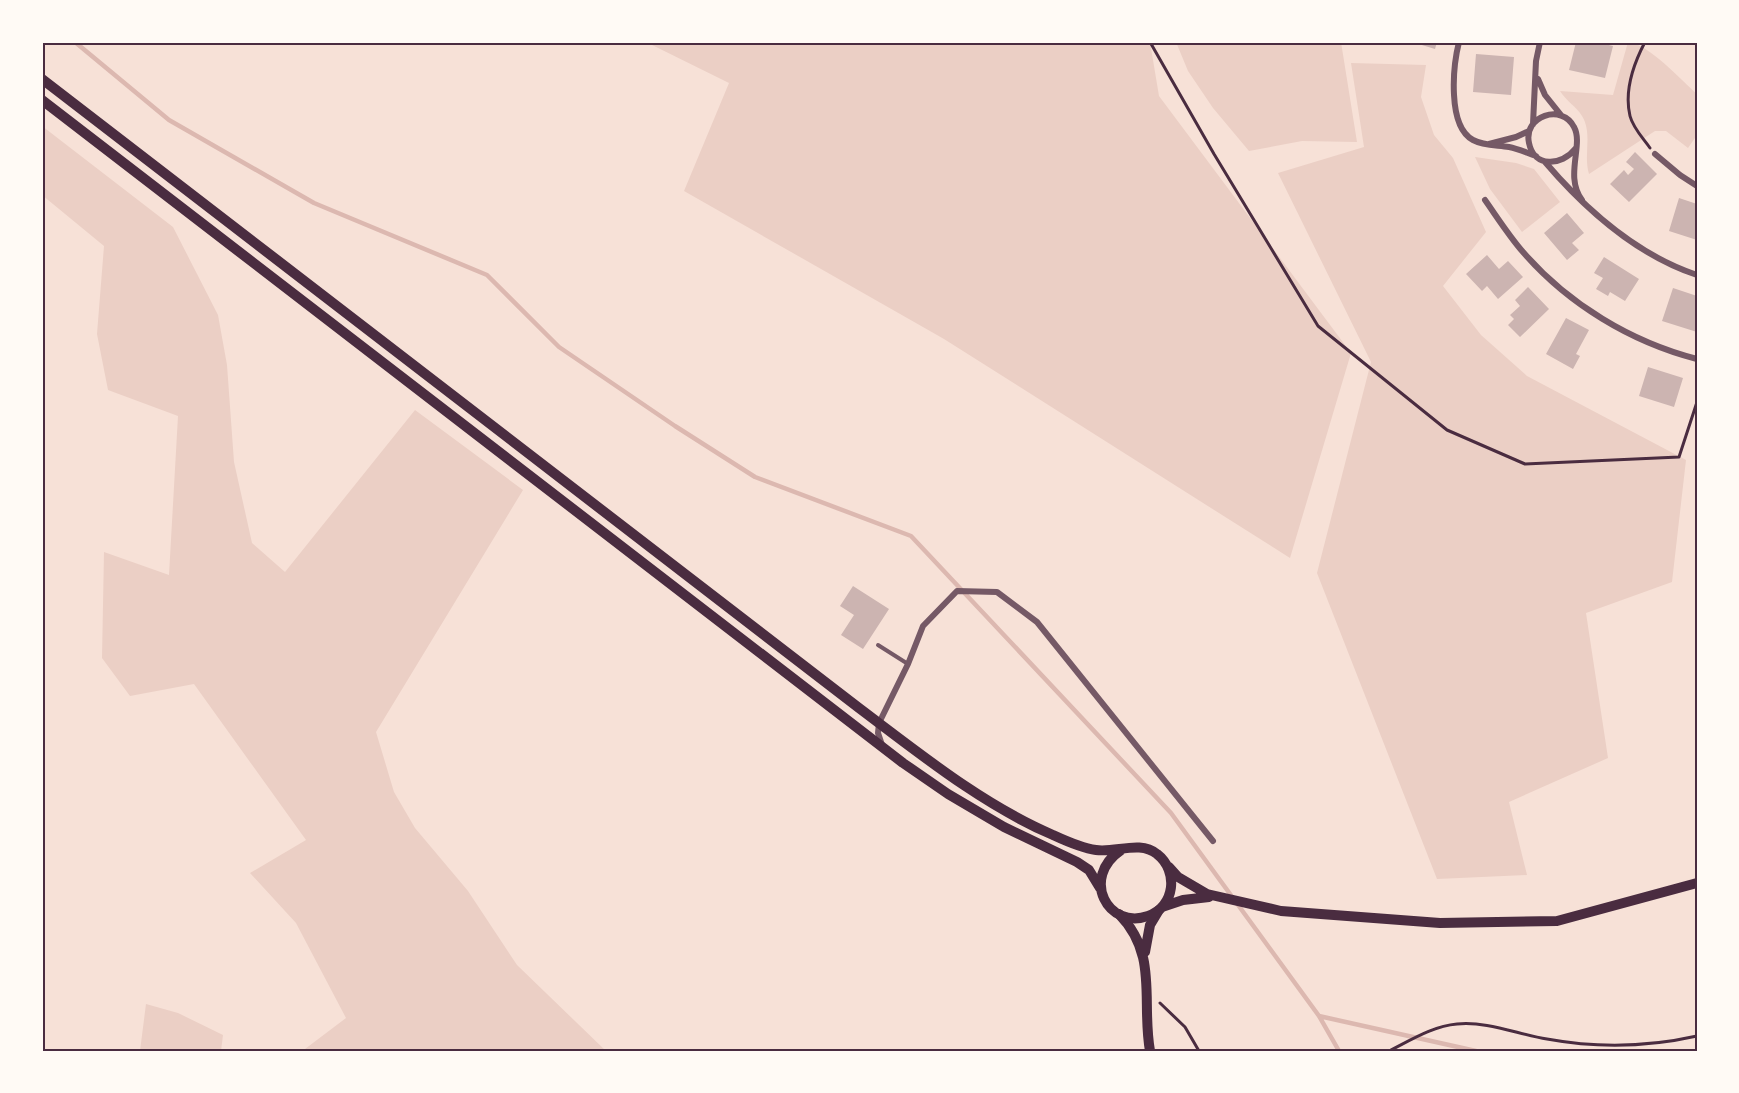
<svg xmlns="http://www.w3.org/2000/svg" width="1739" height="1093" viewBox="0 0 1739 1093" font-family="'Golos Text',sans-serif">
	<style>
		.green { fill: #ebcfc5 }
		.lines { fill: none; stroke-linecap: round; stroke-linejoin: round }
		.stream { stroke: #dcb8b0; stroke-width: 4.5 }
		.building { fill: #ccb4b1 }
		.path { stroke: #4a2c40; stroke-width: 3 }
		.service { stroke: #755966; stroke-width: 4 }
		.minor { stroke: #755966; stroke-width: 6 }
		.secondary { stroke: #4a2c40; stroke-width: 10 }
		.primary { stroke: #4a2c40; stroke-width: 10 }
		.neatline { fill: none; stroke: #4a2c40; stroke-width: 2 }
	</style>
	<rect width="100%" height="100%" fill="#f7e1d7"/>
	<path class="green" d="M646,42h504l9,54 192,257 -61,205 -346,-219 -260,-148 45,-108z
		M1176,42h165l16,100 -55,-1 -53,10 -36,-43 -25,-37z
		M1628,42c21,2 53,38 69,52v41l-9,13 -22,-17h-11l-66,43c-6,-19 4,-40 -7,-58 -5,-9 -16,-15 -22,-25l53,4z
		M1351,63l75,2 -5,32 13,38 19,23 33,74 -43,54 38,49 46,41 159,84 -14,122 -86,31 22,145 -99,44 18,73 -90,4 -120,-306 54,-211 -93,-189 86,-26z
		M42,126l131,101 45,88 9,50 7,97 18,81 33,29 130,-162 108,80 -147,242 18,60 21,36 53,63 49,74 89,86h-301v-2l41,-31 -50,-95 -46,-50 56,-33 -112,-156 -64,12 -28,-38 2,-106 65,23 9,-159 -70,-26 -11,-56 7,-88 -62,-51z
		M1475,157l41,6 18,6 26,33 -38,30 -32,-43z
		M146,1004l32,9 45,22 -2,16h-81z"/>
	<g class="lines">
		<path class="stream" d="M75,42l94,78 145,83 173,72 72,72 116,79 80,51 156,59 260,277 148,203 20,35
			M1319,1016l157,35"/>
	</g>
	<path class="building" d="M1412,42h25l-2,7z
		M1576,42h20l17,4 -8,32 -36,-8z
		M1476,54l38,3 -3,38 -38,-3z
		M1635,152l22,22 -28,28 -19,-18 14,-14 4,5 6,-6 -8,-7z
		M1679,198l18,6v36l-28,-9z
		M1567,213l17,20 -12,10 7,7 -12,10 -23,-27z
		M1487,255l12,14 9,-8 15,16 -25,22 -11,-13 -5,5 -16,-17z
		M1604,257l35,22 -14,22 -15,-9 -2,4 -12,-7 7,-11 -9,-5z
		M1528,287l21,22 -29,28 -12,-12 6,-6 -4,-4 10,-9 -5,-6z
		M1673,288l24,8v36l-35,-11z
		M1566,318l23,12 -13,24 4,2 -7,13 -27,-15z
		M1648,367l35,11 -9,29 -35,-11z
		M853,586l36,23 -26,40 -22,-14 13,-20 -14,-9z"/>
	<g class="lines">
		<path class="path" d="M1150,42l64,112 104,172 129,104 78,34 154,-7 18,-55
			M1645,42c-11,21 -21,49 -15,74 3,12 13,22 20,32
			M1160,1003l25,24 14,24
			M1389,1051c22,-11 44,-25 68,-27 30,-3 60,10 90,15 49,9 101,8 150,-3"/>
		<path class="service" d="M878,645l30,19"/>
		<path class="minor" d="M1459,42c-6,24 -12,84 14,98 11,6 24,5 36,7 10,2 18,6 27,9
			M1538,79l7,16 16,20
			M1533,124l3,-63 4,-19
			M1489,144l27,-7 13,-6
			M1575,149c-13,17 -41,19 -46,-6 -6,-27 33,-40 45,-16 10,18 -10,49 8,73
			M1655,154l25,21 17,11
			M1545,162c41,48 92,93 152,113
			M1485,200c12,17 24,36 38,52 45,52 108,90 174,107
			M882,745l-4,-12 1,-10 29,-59 15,-38 34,-35 40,1 40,30 176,219"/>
		<path class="secondary" d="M1119,914c40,41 22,87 31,137
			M1145,952l5,-27 9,-15"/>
		<path class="primary" d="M42,79l817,629c61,46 124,97 194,127 13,6 28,13 43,15 20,3 44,-10 61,4 22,17 18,53 -9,62 -40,14 -68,-38 -27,-66
			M42,100l861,663 45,31 56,33 73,35 12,8 11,18
			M1169,867l9,10 29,17 74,17 159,12 117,-2 140,-38
			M1162,907l21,-7 26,-3"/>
	</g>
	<rect width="1739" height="1093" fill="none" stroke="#fffaf5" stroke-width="87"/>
	<rect x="44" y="44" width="1652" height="1006" class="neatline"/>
</svg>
